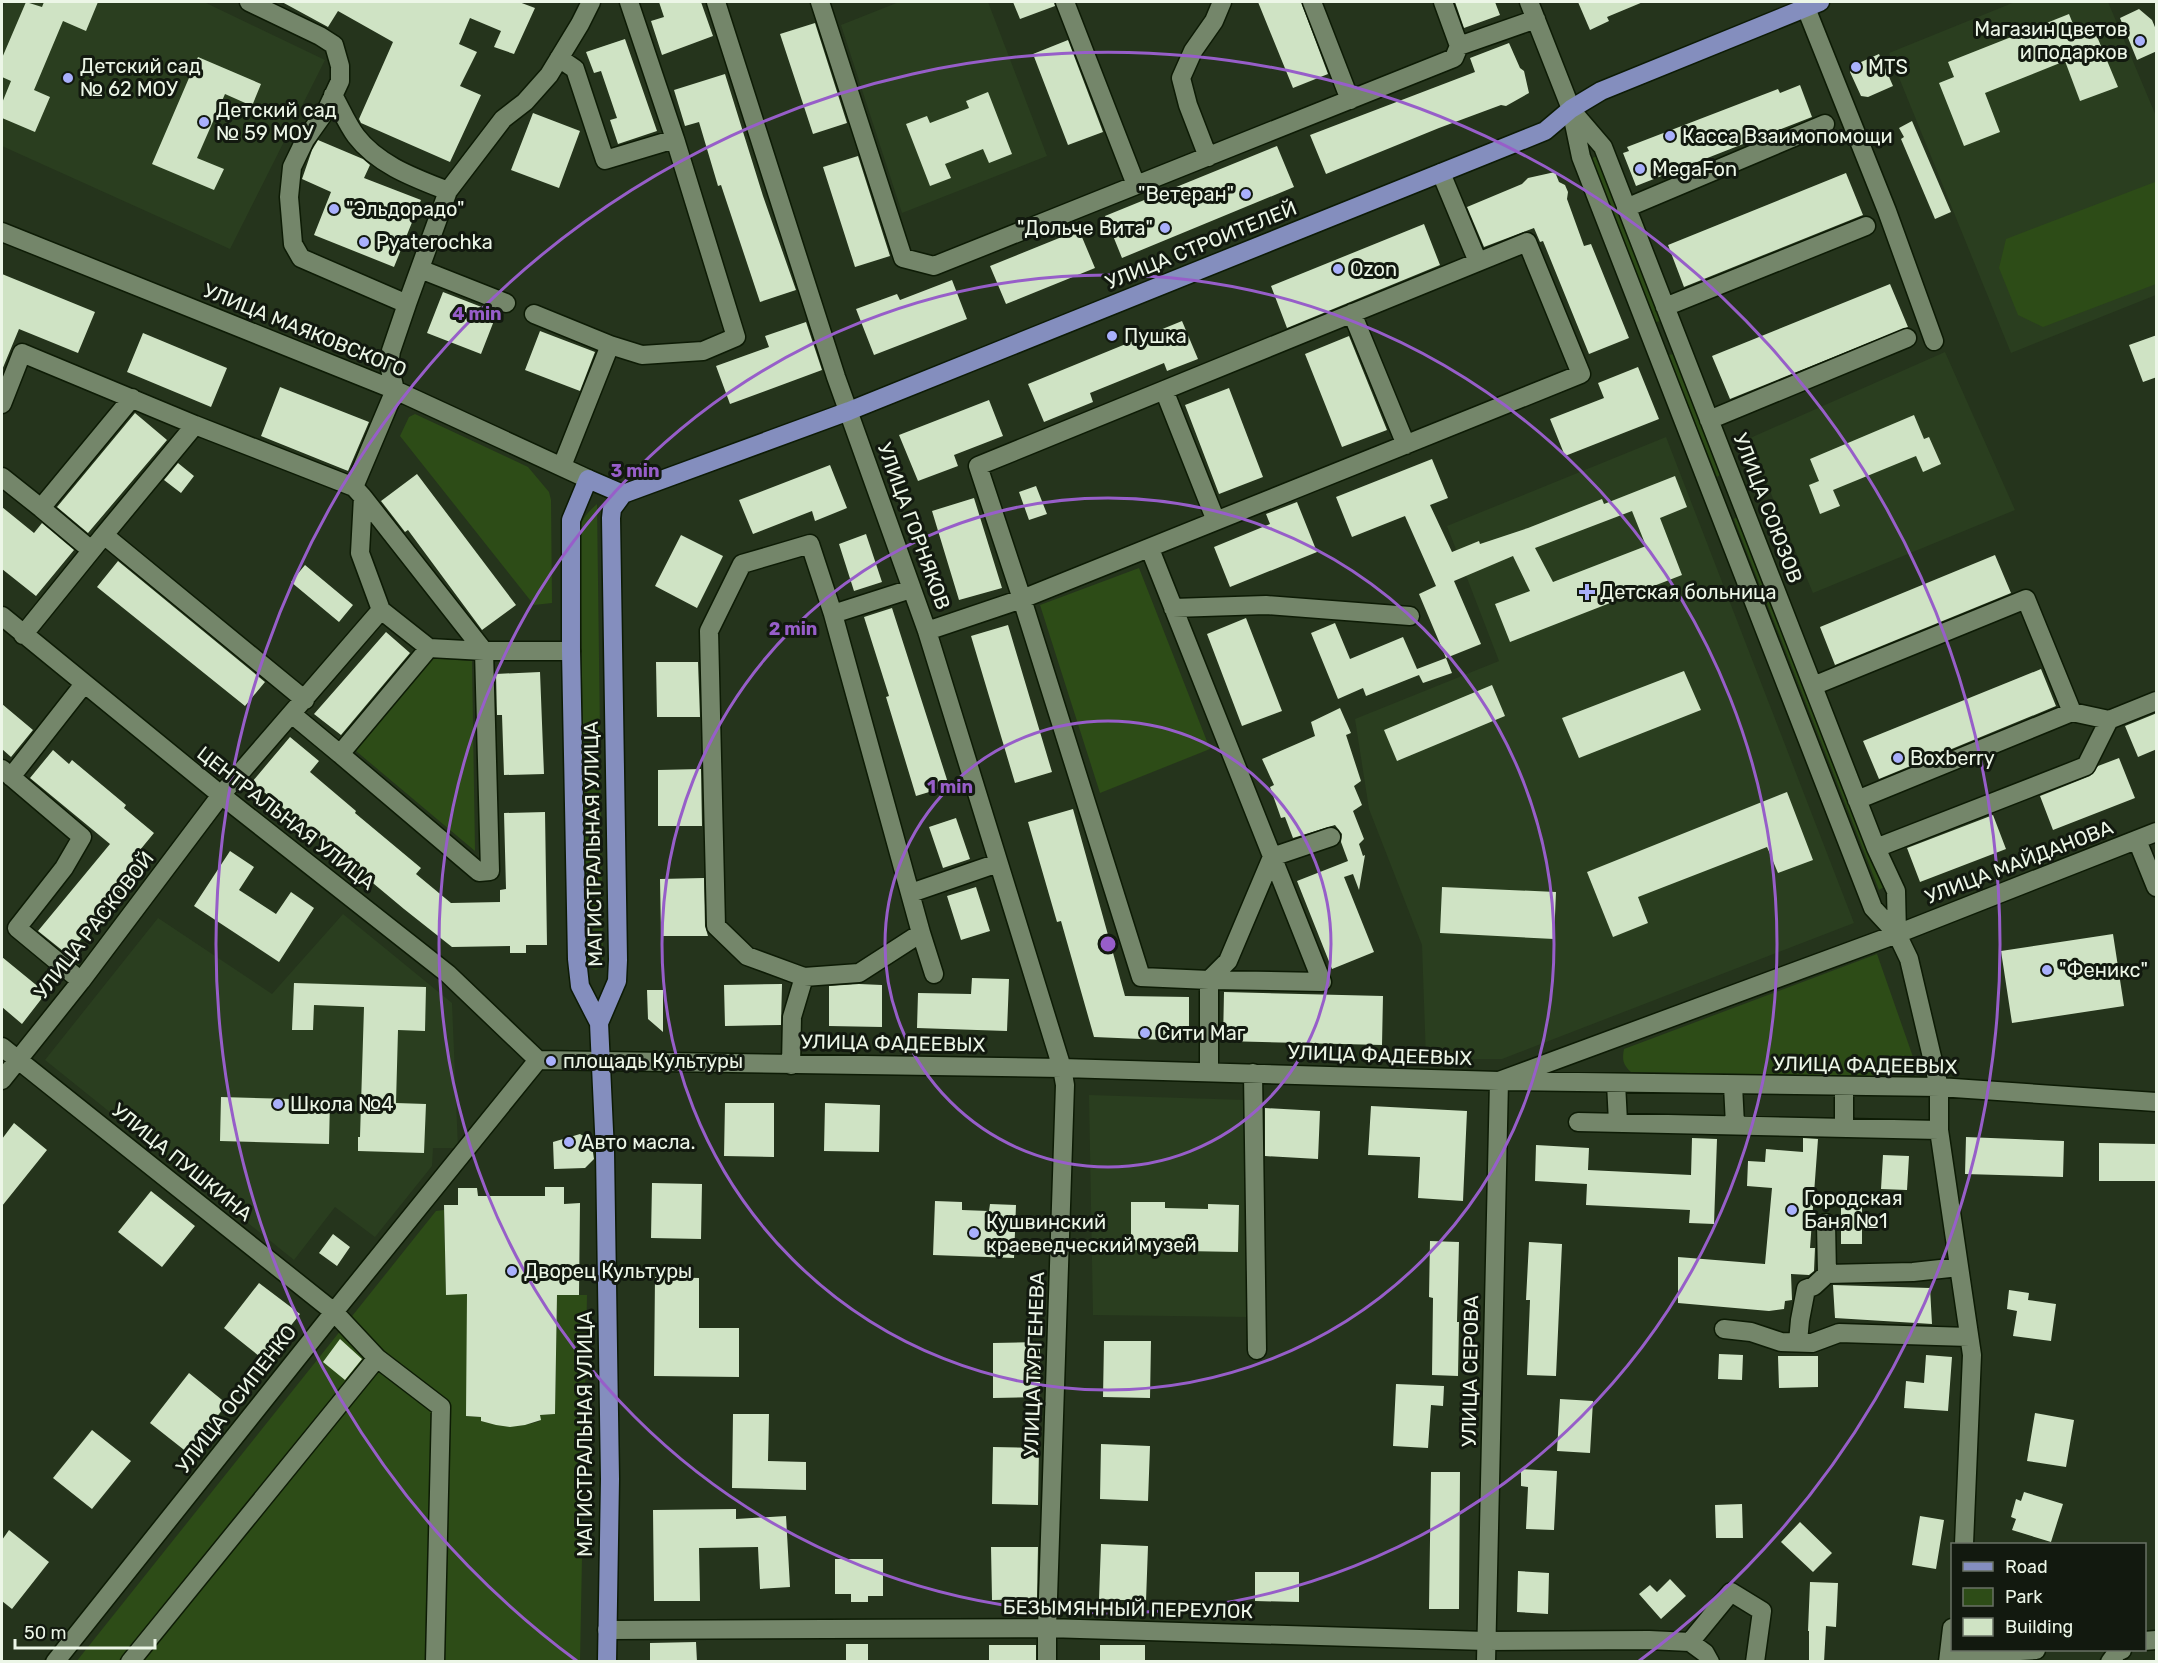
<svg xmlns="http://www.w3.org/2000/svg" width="2158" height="1663" viewBox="0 0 2158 1663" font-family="Rubik,sans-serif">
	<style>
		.built { fill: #2a3e1f }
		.green { fill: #2d4c17 }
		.building { fill: #cfe3c4; fill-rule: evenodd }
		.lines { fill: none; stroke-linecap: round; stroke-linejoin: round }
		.minor-casing { stroke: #0d1b05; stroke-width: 21 }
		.major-casing { stroke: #0d1b05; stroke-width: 21 }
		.minor { stroke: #74866a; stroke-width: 18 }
		.major { stroke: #848ebe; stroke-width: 18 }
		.ring { fill: none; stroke: #975ec9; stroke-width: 3 }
		.poi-dot { fill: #a9b0fc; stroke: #12190f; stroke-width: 2 }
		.labels { text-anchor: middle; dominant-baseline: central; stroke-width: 6; stroke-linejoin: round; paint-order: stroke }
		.poi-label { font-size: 20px; fill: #ecf6e7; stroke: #12190f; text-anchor: start }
		.street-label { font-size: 20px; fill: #ecf6e7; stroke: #12190f }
		.centre { fill: #975ec9; stroke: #12190f; stroke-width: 3 }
		.ring-label { font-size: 18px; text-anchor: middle; font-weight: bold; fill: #975ec9; stroke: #12190f; stroke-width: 6; stroke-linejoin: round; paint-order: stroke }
	</style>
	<rect width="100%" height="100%" fill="#25341c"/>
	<path class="built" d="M6,2h198l121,58 -95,189 -228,-103v-135z
		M899,2h89l59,154 -145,57 -61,-188z
		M2015,2h93l48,114v179l-145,58 -122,-300z
		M1945,352l70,158 -202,83 -65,-154z
		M1666,437l188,486 -352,136h-76l-4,-114 -53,-136 -14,-90 144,-58 -52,-135z
		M343,914l109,89 6,145h-25l-1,18 -57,71 -40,-30 -41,53 -249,-200 113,-142 114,76z
		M1089,1095l157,5 2,217 -155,-2z"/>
	<path class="green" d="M1597,156l64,165 -5,1 -66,-163z
		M2155,182l1,2v100l-113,43 -25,-12 -19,-47 7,-29z
		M1674,354l49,119 -6,4 -49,-122z
		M415,414l113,53 21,25 2,8 1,103 -18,2 -134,-169 9,-19z
		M597,504l6,462 -7,4 -10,-3 -6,-436c1,-12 8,-19 17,-27z
		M1739,515l145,372 -5,3 -145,-371z
		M1139,568l71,181 -110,44 -60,-188z
		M431,658l41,3 3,190 -119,-100z
		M1877,954l43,123 -289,-5c-8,-7 -9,-12 -7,-23z
		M444,1210l2,84h21v122l14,1v4c22,6 38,7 59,0v-6l15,-1 2,-119h30l-7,366 -504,1 360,-451z"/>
	<path class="building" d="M26,2l16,5 2,-5h54l-12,29 -23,-10 -29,69 16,7 -15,35 -33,-14v-15l9,-22 -9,-4v-19z
		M282,2h237l16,6 -21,46 -20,-7 7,-16 -31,-13 -11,26 18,8 -17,34 21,9 -31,67 -89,-39 -2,-4 34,-77 -55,-31 -10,16z
		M659,2h42l12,34 -51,19 -11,-34 13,-4z
		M1013,2h41l1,4 -35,13z
		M1258,2h43l27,72 -35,14z
		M1455,2h40l5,13 -36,13z
		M1578,2h65l-36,15 2,4 -19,9z
		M2139,9l13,11 5,12v19l-20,9 -17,-42z
		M2069,14l6,15 16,-7 27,65 -38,14 -15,-40 -80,32 15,39 -36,14 -25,-63 15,-6 -6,-15z
		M815,23l32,100 -34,11 -33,-100z
		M625,39l32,92 -39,13 -8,-24 7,-2 -16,-47 -7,2 -8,-21z
		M1068,40l35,92 -35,13 -35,-91z
		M1509,43l11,25 4,3 5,22 -23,13 -5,-1 -62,23 -113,46 -16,-39 165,-63 -5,-14z
		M1879,54l14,32 -25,11 -7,-1 -11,-24 2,-6z
		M198,57l63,27 -9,22 -27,-12 -28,64 27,11 -10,21 -62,-26z
		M725,74l38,122 33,94 -36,12 -39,-117 -3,1 -19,-64 -14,4 -11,-36z
		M1800,85l12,32 -176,69 -13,-33 6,-2 -2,-4 151,-58 2,4z
		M988,92l24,62 -23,9 -6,-14 -38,15 6,14 -21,8 -24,-62 21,-8 3,7 39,-15 -3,-7z
		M533,113l47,18 -21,57 -48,-18z
		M1912,121l39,91 -16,7 -34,-80 3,-2 -5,-9z
		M318,140l45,19 7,6 -6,13 57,22 -27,67 -80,-32 17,-43 -29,-13 10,-29z
		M1277,146l17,41 -172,71 -17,-42z
		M858,156l32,100 -35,11 -32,-100z
		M1555,172l4,10 6,3 3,7 -1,7 17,47 7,-2 38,94 -40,16 -46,-113 -3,1 -6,-14 -50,19 -17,-40 55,-23 6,-6z
		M1846,173l17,42 -179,72 -16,-42z
		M1424,224l16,41 -153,63 -16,-42z
		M1079,230l16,38 -89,36 -16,-38z
		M2,274l93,38 -17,41 -59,-24 -17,41z
		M952,280l15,39 -93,36 -18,-46 41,-15 3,6z
		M1890,284l18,43 -178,72 -18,-43z
		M443,292l54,21 -16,41 -54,-21z
		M1182,321l16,38 -31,12 -3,-8 -74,30 3,9 -49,20 -16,-38z
		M806,322l16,48 -92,34 -14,-38 53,-19 -4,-11z
		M540,331l55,21 -15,39 -55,-21z
		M143,333l84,35 -16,39 -84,-35z
		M2157,335v42l-14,5 -14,-37z
		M1349,336l38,94 -45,17 -37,-93z
		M1638,367l21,52 -94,37 -15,-37 54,-21 -6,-15z
		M280,387l89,35 -21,49 -87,-35z
		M1229,388l34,89 -44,17 -34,-89z
		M989,400l14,36 -49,19 4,11 -40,15 -19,-46z
		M135,413l32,27 -79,93 -31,-26z
		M1914,415l10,24 5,-2 12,27 -18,8 -7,-16 -83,34 7,16 -20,8 -11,-29 10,-4 -9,-22z
		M1432,459l16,39 -18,7 22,47 27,-11 1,3 48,-16 74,-29 2,5 71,-28 12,31 -27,11 22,57 -172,67 -15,-38 35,-13 -17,-35 -59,25 27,63 -35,14 -27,-64 17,-8 -31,-70 -53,21 -16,-40zM1632,511l14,35 -93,36 -18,-34z
		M178,463l16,13 -13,17 -17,-13z
		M830,465l17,43 -32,13 -3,-10 -59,23 -14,-34z
		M417,474l99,131 -34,25 -74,-100 -3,2 -24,-31z
		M1036,486l11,28 -18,6 -10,-28z
		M974,498l28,90 -43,12 -27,-89z
		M1297,502l20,50 -87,35 -16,-40 56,-23 -4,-10z
		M2,507l32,26 8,-10 32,27 -38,46 -34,-27z
		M866,534l16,48 -28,9 -15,-47z
		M681,535l42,21 -26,52 -42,-22z
		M1995,555l16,38 -176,72 -15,-38z
		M118,561l147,121 -20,24 -148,-119z
		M305,565l48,40 -14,17 -48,-40z
		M892,608l57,178 -33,10 -30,-99 3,-1 -25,-79z
		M1246,618l36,93 -40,15 -35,-92z
		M1335,623l15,36 53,-22 14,32 29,-11 6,15 -29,10 -4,-8 -53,21 -3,-8 -25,11 -27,-66z
		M1008,625l44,147 -37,11 -44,-147z
		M386,632l24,21 -69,82 -27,-21z
		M656,662h42l2,55h-43z
		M2041,669l15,37 -177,73 -16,-38z
		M1684,671l17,39 -122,48 -17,-40z
		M540,672l4,102 -40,1 -2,-60h-5l-1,-41z
		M1492,685l13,31 -108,45 -13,-31z
		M2,704l31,26 -22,27 -9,-8z
		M1340,708l11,25 -5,2 15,46 -7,5 8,19 -9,6 11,28 -5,5 4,12 2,-1 -6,35 -6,-16 -9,3 30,75 -42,17 -35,-88 51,-20 -7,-19 1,-8 -7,-9 -42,13 -8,-21 -4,1 -11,-31 4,-2 -12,-26 53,-23 -4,-14z
		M2157,713v36l-19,8 -13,-31z
		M290,737l29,24 -9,11 46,39 -1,2 66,55 -5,6 35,29 49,-1v-12l6,-1 -2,-76 41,-1 2,133h-21v8h-16v-7l-58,1 -48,-38 -152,-127z
		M53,750l16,14 3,-4 54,45 -2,3 30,25 -14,17 9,7 -81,98 -30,-24 72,-87 -80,-66z
		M2119,758l16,40 -82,32 -13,-34 50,-20 8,-10z
		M701,769l1,57h-44v-56z
		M1787,792l26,68 -35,13 -11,-26 -129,50 10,26 -35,14 -26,-65z
		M1073,809l52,187 64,1v44l-95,-4 -33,-116 -4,1 -29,-100z
		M1993,815l13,34 -86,33 -13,-34z
		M956,818l14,41 -27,9 -14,-41z
		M230,851l24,16 -15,23 37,24 15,-22 23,16 -35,54 -85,-56z
		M704,878l1,48 3,10h-47l-1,-57z
		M976,887l14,44 -29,9 -14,-44z
		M1442,887l114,5 -2,47 -114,-6z
		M2113,934l11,72 -112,17 -11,-72z
		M2,957l44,36 -24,31 -20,-17z
		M972,978l37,1 -2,52 -90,-3 1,-35 53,1z
		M294,983l132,4 -1,44 -27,-1 -2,73 30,1 -2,49 -66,-2v-14h2l4,-130 -50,-2 -1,25h-21z
		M782,984l-1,41 -56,1 -1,-41z
		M859,984l23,1v42l-53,-1v-40z
		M647,990h16v42l-15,-13z
		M1224,992l159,4 -1,49 -159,-4z
		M221,1097l109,3 -1,44 -109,-3z
		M725,1103h49v54l-50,-1z
		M825,1103l55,2 -1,47 -55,-1z
		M1371,1106l96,5 -4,90 -45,-3 2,-41 -52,-2z
		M1265,1108l55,3 -2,48 -53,-3z
		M14,1123l33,27 -45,56v-67z
		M580,1134l11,6 3,19 -9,9 -31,1 -1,-27z
		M1966,1137l98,4 -1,36 -98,-3z
		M1692,1138l25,1 -3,85 -25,-1 1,-13 -104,-5 1,-21 -52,-3 1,-36 53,3 -1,22 103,5z
		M1803,1138l15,1 -8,109h5l-1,23 -5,4 -18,-1 1,26 -7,1 -1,8 -15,2 -91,-8v-46l87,7 7,-76 -25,-2 1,-25 17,1 1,-13 37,3z
		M2099,1143l58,1v37h-58z
		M1883,1155l26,1 -2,34 -26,-1z
		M652,1183l50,1 -1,55 -50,-1z
		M545,1187h19v17l16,-1 -1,92h-22l-2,119 -15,1 1,5 -16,5 -15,2 -14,-2 -15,-4v-4l-15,-1 1,-122 -21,1 -2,-90h14v-17h19l1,8h67z
		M151,1191l44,35 -33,41 -44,-35z
		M935,1201l27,1v8l27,1 1,-7 26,1 -2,53 -81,-3z
		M1131,1202h34v6l43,1v-5l31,1 -1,47 -107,-2z
		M1841,1203h21v41h-21z
		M333,1234l17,13 -13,19 -18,-13z
		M1430,1241l29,1 -2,80h2l-1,54 -26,-1 1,-77 -4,-1z
		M1529,1242l33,2 -6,132 -29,-1 3,-75h-4z
		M655,1277l44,1v50h40v49l-85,-1z
		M259,1283l41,31 -36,46 -40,-32z
		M1833,1285l97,3 2,36 -97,-6z
		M2009,1290l20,3 -1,7 28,4 -5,37 -38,-5 4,-25 -10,-2z
		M340,1339l22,20 -17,21 -22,-18z
		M1104,1341h47l-1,57 -47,-1z
		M1040,1342v55l-47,1v-55z
		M1719,1354l24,1 -1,25 -24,-1z
		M1926,1355l26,2 -4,54 -44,-3 2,-27 18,2z
		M1778,1356h40v31l-39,1z
		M189,1373l38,31 -39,49 -38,-30z
		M1396,1384l48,2 -1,20 -12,-1 -3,43 -35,-2z
		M1560,1399l33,2 -3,52 -33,-2z
		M2035,1413l39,7 -8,47 -39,-6z
		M733,1414h36l-1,47 38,1v28l-74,-2z
		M92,1430l39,31 -39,48 -39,-31z
		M1101,1444l49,2 -2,55 -48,-2z
		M993,1447l46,1 -1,57 -46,-1z
		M1521,1469l36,2 -3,59 -28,-1 2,-42 -7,-1z
		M1431,1472h29l-1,137h-30z
		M2024,1492l39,12 -12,38 -39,-12 4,-11 -5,-2 5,-18 5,2z
		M1742,1504l1,34h-27l-1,-33z
		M736,1509v10l50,-3 4,71 -30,2 -2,-42 -59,1 1,53h-46l-1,-91z
		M1920,1516l24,4 -8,49 -24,-4z
		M1800,1522l32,31 -19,19 -32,-30z
		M9,1530l40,32 -37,47 -10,-8v-61z
		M1101,1544l47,2 -2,55 -47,-2z
		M991,1547h47l-1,52 -45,1z
		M835,1559h48v37h-15v6h-17v-8h-16z
		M1518,1571l31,2 -1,41 -31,-2z
		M1255,1572h44v30l-44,-1z
		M1670,1579l16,17 -25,23 -22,-25 11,-9 7,7z
		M1810,1582l28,1 -2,44 -10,-1 -2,36h-15v-31h-1z
		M696,1642l1,20h-47v-19z
		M846,1644h22v18h-22z
		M989,1645h47v17h-47z
		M1100,1645h45v17h-45z"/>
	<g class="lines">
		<defs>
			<path id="minor" d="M716,2l120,375 91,254 135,437 3,17 -18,543v34
				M820,2l83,256 31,8 520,-208 5,-12
				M1065,2l71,183
				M1312,2l38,98
				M1443,2l16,44 77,-27
				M1529,2l42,107 10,48 292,751 24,26 12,25 30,128v43l33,225 -8,189
				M1806,8l81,203 47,130
				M559,58l16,11 30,91 70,-21
				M333,95c8,14 14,29 23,41 22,29 59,42 92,55
				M1573,112l30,35 273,701 20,43 1,43
				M1208,157l-20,-52 -7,-27 12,-27 21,-30 8,-19
				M1626,208l199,-84
				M2,232l393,158 193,89
				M420,269l86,34
				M407,304l41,-113 55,-72 22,-17 24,-27 31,-51 11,-22
				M1665,307l201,-81
				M1352,313l54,132
				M534,314l76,31 -48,121
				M610,345l32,10 61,-4 33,-14 -61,-198 -46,-137
				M1164,390l52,131
				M2,404l20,-51 173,72 159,62
				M1709,420l198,-82
				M2,477l39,31 91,-110
				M41,508l50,42
				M104,535l91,-110
				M1150,549l172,433 -113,-2
				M1173,608l93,-3 144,11
				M833,614l88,319 -62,40 -55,4 -57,-21 -31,-30 -7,-295 33,-67 68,-20 23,70 78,-25
				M2,616l219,179 227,179 90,86
				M927,631l95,-32 559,-225 -54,-132 -49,20 -37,-89
				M23,635l81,-100 201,165
				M429,648l55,3h87
				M1813,686l213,-87 46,113 37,8
				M293,715l47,39 89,-106 -48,-38
				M340,754l139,118 11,-1 -6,-220 -121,-154
				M2,769l80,68 -18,31 -47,60 64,53
				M11,777l73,-93
				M1857,800l215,-88
				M2137,840l19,47
				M1876,848l210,-82 23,-46 47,-19
				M911,893l87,-30
				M921,933l13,41
				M1209,980l19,-19 44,-104 59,-20
				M2,1047l332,265 43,46 64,49 -6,255
				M791,1065l1,-48 12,-40
				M1209,1072v-92l-68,-3 -119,-378 -44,-133 500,-204
				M1253,1073l4,277
				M2,1080l79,-99 140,-186 160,-185 -21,-57 3,-56 -9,-10 41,-97 -6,-25 2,-14 16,-47 -106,-46 -8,-14 -4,-47 3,-30 13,-27 22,-31 13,-28v-15l-6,-21 -14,-9 -71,-34
				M1616,1083l2,39
				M1733,1085l2,40
				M1844,1087v41
				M1578,1122l361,8
				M1826,1223l1,51
				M1724,1329l27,3 30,10 31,1 27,-10 130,4
				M1798,1342l2,-22 6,-31 8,-3 13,-12 86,-2 46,-5
				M607,1630l440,-2 439,13 163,-1 41,2 15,11 5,9
				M2144,1641l12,-1
				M1690,1642l41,-50 31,19 -7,51
				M1949,1655l87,-5
				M55,1662l279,-350 204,-252 524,8 437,13 440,6 217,15
				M130,1662l247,-304
				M1486,1662l13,-581 398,-147 259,-102
				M1948,1662l4,-34
				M2110,1662l8,-11 4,-1"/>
			<path id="major" d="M599,1023l-19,-37 -3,-27 -6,-308v-131l17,-41 35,15 226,-83 696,-280 26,-22 30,-18 219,-89
				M607,1662l3,-183 -5,-327 -6,-129 18,-42 1,-21 -7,-442 1,-9 11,-15"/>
		</defs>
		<use href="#minor" class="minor-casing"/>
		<use href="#major" class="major-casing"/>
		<use href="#minor" class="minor"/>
		<use href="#major" class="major"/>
	</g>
	<g class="ring">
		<circle cx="1108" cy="944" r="223"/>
		<circle cx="1108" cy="944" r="446"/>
		<circle cx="1108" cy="944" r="669"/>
		<path d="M577 1661A892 892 0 1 1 1639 1661"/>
	</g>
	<g class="poi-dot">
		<circle cx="2140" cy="41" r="6"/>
		<circle cx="1856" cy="67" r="6"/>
		<circle cx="68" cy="78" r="6"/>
		<circle cx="204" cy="122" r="6"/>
		<circle cx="1670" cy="136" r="6"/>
		<circle cx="1640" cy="169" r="6"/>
		<circle cx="1246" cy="194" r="6"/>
		<circle cx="334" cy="209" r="6"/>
		<circle cx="1165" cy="228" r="6"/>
		<circle cx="364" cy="242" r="6"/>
		<circle cx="1338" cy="269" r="6"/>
		<circle cx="1112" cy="336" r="6"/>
		<path d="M1584 583h6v6h6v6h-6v6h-6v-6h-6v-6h6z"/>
		<circle cx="1898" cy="758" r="6"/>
		<circle cx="2047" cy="970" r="6"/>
		<circle cx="1145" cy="1033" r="6"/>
		<circle cx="551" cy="1061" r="6"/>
		<circle cx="278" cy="1104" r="6"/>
		<circle cx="569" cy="1142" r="6"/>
		<circle cx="1792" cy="1210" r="6"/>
		<circle cx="974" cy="1233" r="6"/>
		<circle cx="512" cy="1271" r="6"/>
	</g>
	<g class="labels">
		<g class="poi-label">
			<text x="2128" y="29" text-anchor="end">Магазин цветов<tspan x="2128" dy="23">и подарков</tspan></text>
			<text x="80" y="66">Детский сад<tspan x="80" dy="23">№ 62 МОУ</tspan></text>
			<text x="1868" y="67">MTS</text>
			<text x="216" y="110">Детский сад<tspan x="216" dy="23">№ 59 МОУ</tspan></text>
			<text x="1682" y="136">Касса Взаимопомощи</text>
			<text x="1652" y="169">MegaFon</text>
			<text x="1234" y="194" text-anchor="end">"Ветеран"</text>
			<text x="346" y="209">"Эльдорадо"</text>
			<text x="1153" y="228" text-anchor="end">"Дольче Вита"</text>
			<text x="376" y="242">Pyaterochka</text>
			<text x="1350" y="269">Ozon</text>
			<text x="1124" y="336">Пушка</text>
			<text x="1600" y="592">Детская больница</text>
			<text x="1910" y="758">Boxberry</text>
			<text x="2059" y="970">"Феникс"</text>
			<text x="1157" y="1033">Сити Маг</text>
			<text x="563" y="1061">площадь Культуры</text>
			<text x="290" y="1104">Школа №4</text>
			<text x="581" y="1142">Авто масла.</text>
			<text x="1804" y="1198">Городская<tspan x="1804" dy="23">Баня №1</tspan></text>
			<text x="986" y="1222">Кушвинский<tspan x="986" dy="23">краеведческий музей</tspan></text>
			<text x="524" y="1271">Дворец Культуры</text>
		</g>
		<g class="street-label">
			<text transform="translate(1201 245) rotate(-22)">УЛИЦА СТРОИТЕЛЕЙ</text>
			<text transform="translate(305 330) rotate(22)">УЛИЦА МАЯКОВСКОГО</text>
			<text transform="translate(1768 508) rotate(69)">УЛИЦА СОЮЗОВ</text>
			<text transform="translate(914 526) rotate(70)">УЛИЦА ГОРНЯКОВ</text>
			<text transform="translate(286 818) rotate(38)">ЦЕНТРАЛЬНАЯ УЛИЦА</text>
			<text transform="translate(593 844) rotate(-91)">МАГИСТРАЛЬНАЯ УЛИЦА</text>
			<text transform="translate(2019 862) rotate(-21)">УЛИЦА МАЙДАНОВА</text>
			<text transform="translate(94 925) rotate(-52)">УЛИЦА РАСКОВОЙ</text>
			<text transform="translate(893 1043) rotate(1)">УЛИЦА ФАДЕЕВЫХ</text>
			<text transform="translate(1380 1055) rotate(2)">УЛИЦА ФАДЕЕВЫХ</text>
			<text transform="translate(1865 1065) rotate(1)">УЛИЦА ФАДЕЕВЫХ</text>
			<text transform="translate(182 1162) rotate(39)">УЛИЦА ПУШКИНА</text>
			<text transform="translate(1034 1364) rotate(-88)">УЛИЦА ТУРГЕНЕВА</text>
			<text transform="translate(1470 1371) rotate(-89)">УЛИЦА СЕРОВА</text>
			<text transform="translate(236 1399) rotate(-52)">УЛИЦА ОСИПЕНКО</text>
			<text transform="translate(585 1434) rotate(-90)">МАГИСТРАЛЬНАЯ УЛИЦА</text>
			<text transform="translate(1128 1609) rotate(1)">БЕЗЫМЯННЫЙ ПЕРЕУЛОК</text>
		</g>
	</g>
	<circle cx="1108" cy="944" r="9" class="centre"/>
	<g class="ring-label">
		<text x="477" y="320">4 min</text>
		<text x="635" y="477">3 min</text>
		<text x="793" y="635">2 min</text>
		<text x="950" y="793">1 min</text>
	</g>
	<rect width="2158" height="1663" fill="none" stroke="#ecf6e7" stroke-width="6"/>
	<rect x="1951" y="1543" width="195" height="108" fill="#12190f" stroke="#697165" stroke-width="1.5"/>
	<rect x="1963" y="1562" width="30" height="9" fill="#848ebe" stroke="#697165" stroke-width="1.5"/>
	<text x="2005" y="1573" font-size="18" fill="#ecf6e7">Road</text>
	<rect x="1963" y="1588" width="30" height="18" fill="#2d4c17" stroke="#697165" stroke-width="1.5"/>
	<text x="2005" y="1603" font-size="18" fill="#ecf6e7">Park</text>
	<rect x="1963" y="1618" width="30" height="18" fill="#cfe3c4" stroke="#697165" stroke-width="1.5"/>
	<text x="2005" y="1633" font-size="18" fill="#ecf6e7">Building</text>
	<path d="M15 1639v9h140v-9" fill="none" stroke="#ecf6e7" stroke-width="3"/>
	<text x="24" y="1639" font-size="18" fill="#ecf6e7" stroke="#12190f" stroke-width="4.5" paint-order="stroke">50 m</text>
</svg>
